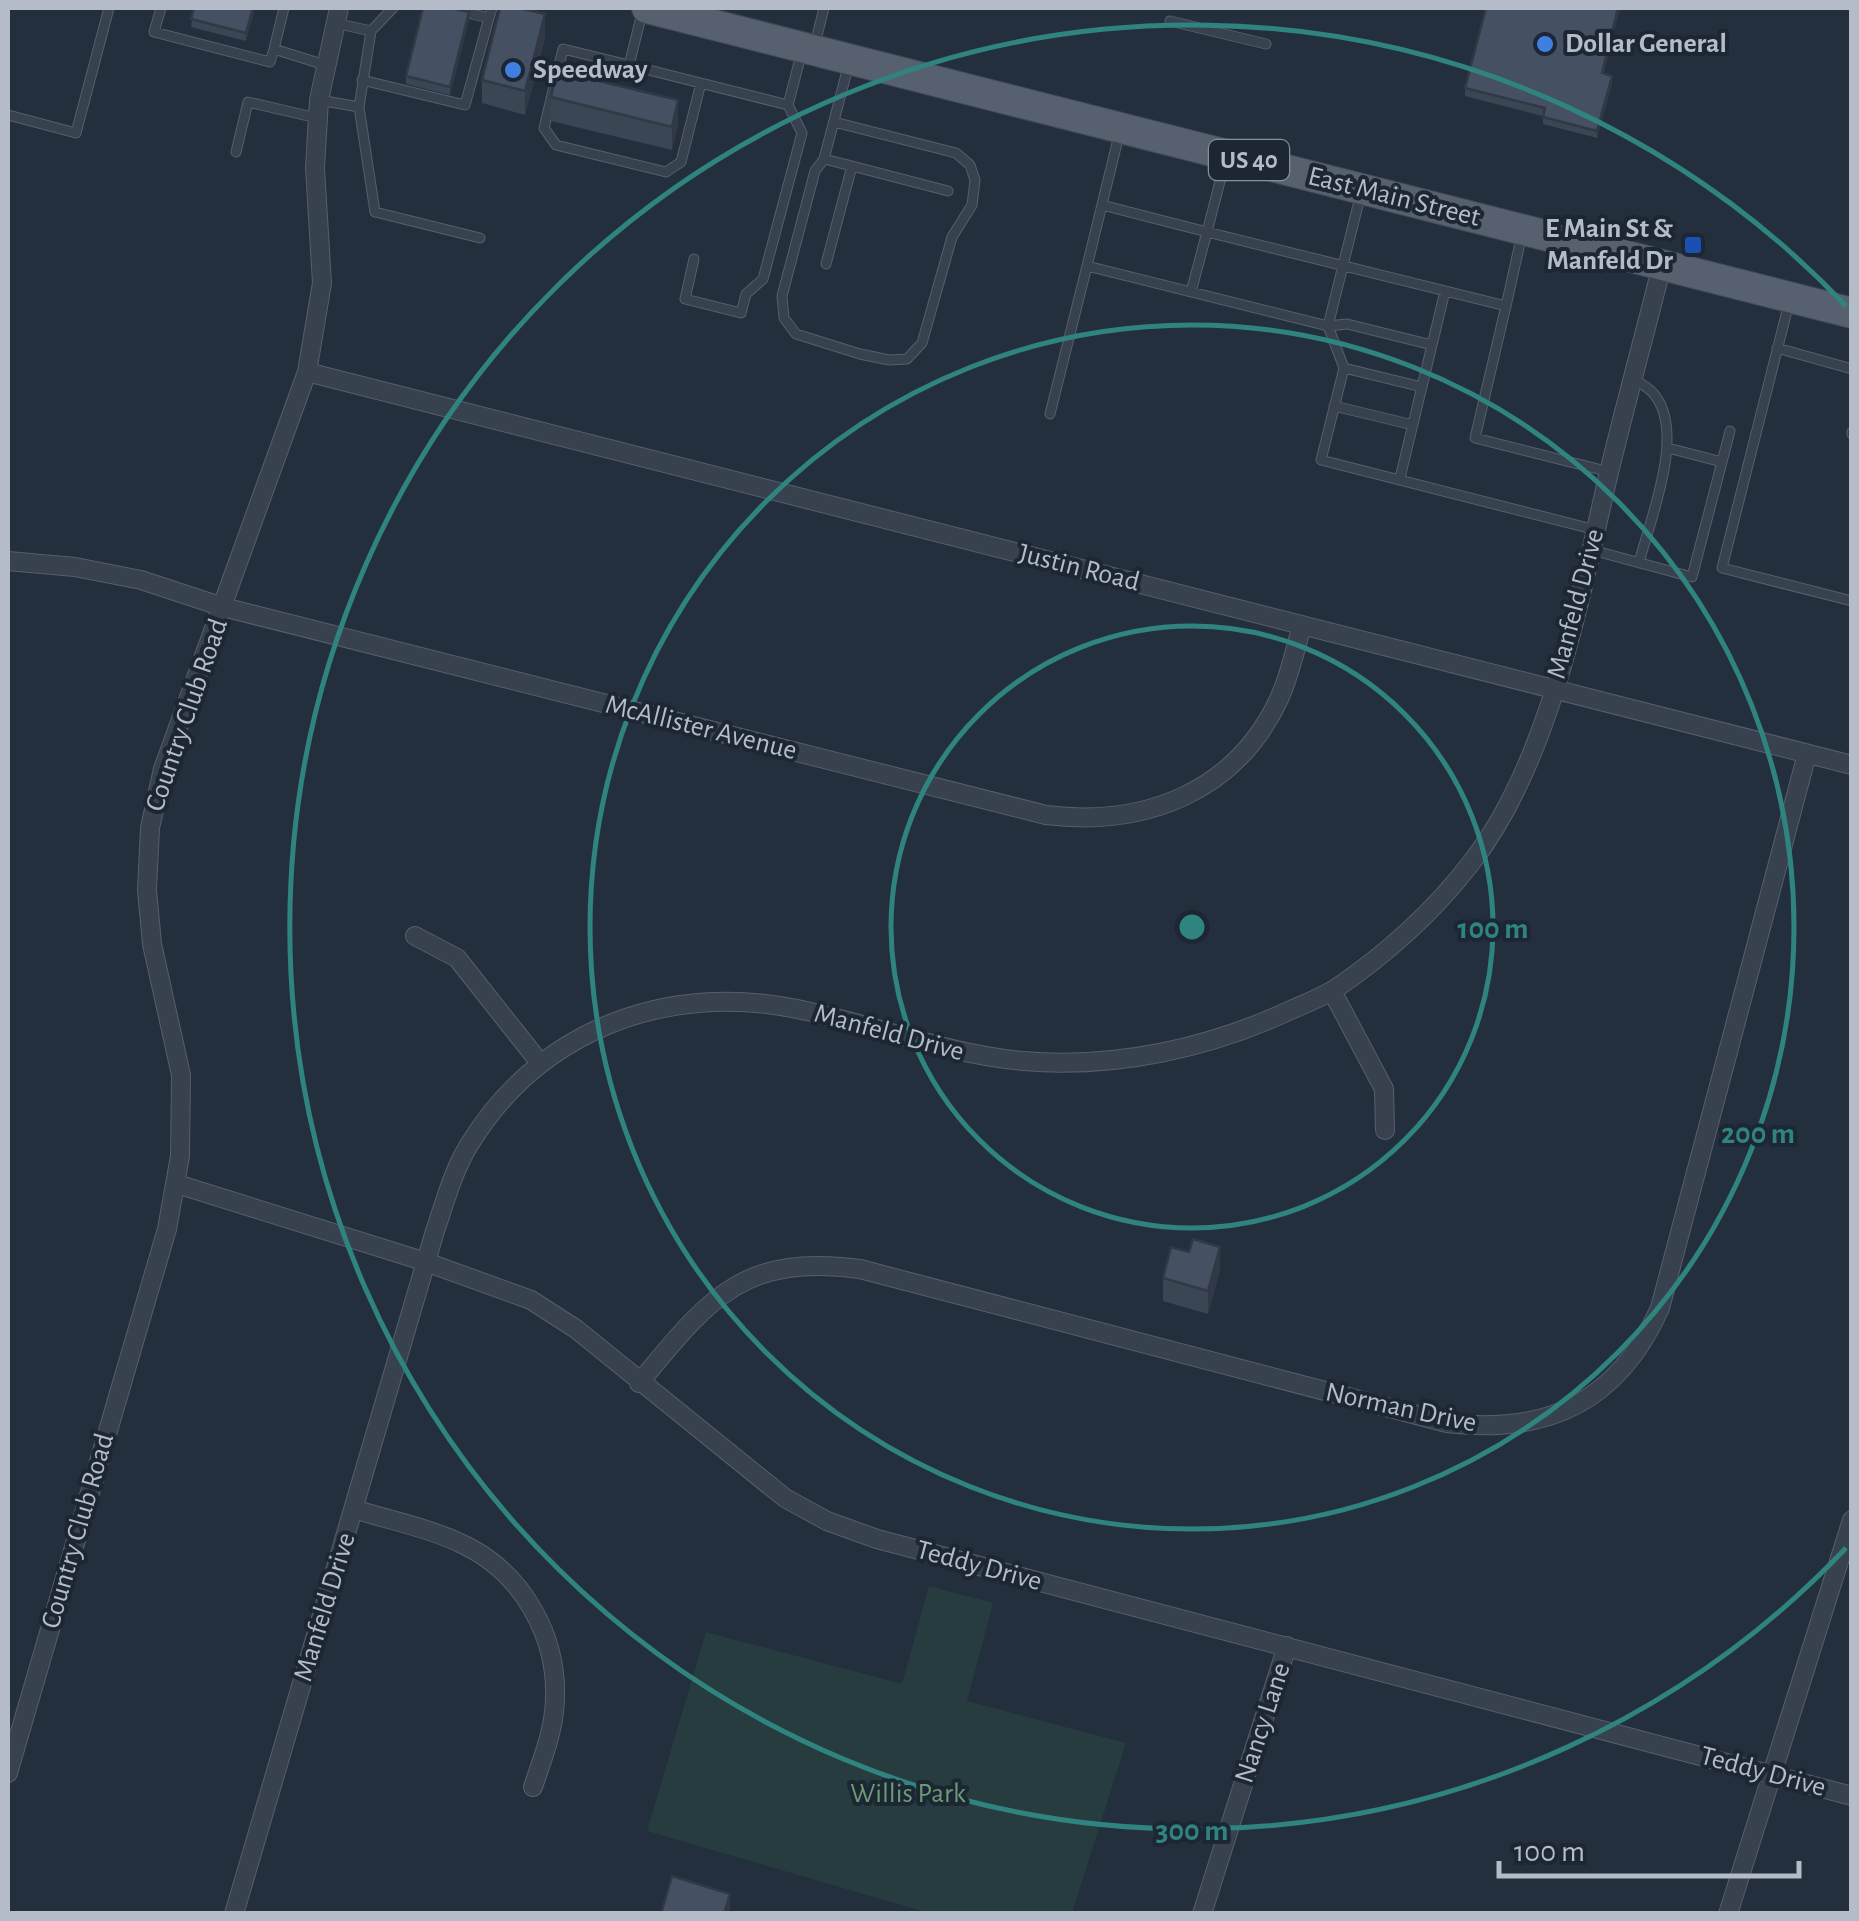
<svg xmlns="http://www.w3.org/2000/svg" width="1859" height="1921" viewBox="0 0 1859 1921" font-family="'Alegreya Sans',sans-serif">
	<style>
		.green { fill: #263c3f }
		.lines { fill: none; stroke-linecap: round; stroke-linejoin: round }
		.lane-casing { stroke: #565f6c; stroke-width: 11 }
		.street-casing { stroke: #565f6c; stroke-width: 20 }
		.primary-casing { stroke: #414a57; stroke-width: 32 }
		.lane { stroke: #38414e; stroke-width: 9 }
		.street { stroke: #38414e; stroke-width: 18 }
		.primary { stroke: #56606e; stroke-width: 30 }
		.wall { fill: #3b4654 }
		.shaded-wall { fill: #303945 }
		.building { fill: #455162; stroke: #303945; stroke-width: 2.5 }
		.ring { fill: none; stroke: #308480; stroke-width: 5 }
		.shop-dot { fill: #3f7fe0; stroke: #1d2633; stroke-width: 4 }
		.transit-dot { fill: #1a4fb4; stroke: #1d2633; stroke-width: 4 }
		.labels { text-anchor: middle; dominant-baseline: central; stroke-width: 8; stroke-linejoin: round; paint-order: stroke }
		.shield { fill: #1d2633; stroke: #878f9c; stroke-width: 2.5 }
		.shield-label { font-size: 25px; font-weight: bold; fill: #b4bcc9 }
		.poi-label { font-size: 28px; font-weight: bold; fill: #b4bcc9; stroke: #1d2633; text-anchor: start }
		.street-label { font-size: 28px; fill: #b4bcc9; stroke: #1d2633 }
		.park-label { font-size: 28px; fill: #6b9a76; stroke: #1d2633 }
		.centre { fill: #308480; stroke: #1d2633; stroke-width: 5 }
		.ring-label { font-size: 30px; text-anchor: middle; font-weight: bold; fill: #308480; stroke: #1d2633; stroke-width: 8; stroke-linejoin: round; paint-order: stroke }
	</style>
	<rect width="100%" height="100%" fill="#242f3e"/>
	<path class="green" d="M929,1586l64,17 -26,98 159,42 -54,170h-143l-282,-82 59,-199 196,52z"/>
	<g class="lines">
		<defs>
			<path id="lane" d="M161,8l-7,24 116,30 4,-13 51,16
				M447,8l42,10 3,-10
				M642,13l-13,52 159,40 13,-50
				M1170,21l96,23
				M335,23l36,8
				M815,44l9,-36
				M274,49l10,-41
				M629,65l-66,-16 -19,79 12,17 110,27 15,-10 20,-79
				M362,80l103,25 24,-87
				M319,100l40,7 12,-76 22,-23
				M359,107l16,105 105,26
				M8,115l68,18 33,-125
				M1119,135l-32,131 241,60 33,-133
				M236,152l12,-50 69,16
				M824,159l-9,12 -33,125 2,22 12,16 64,20 29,6 18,-1 15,-16 30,-106 20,-32 3,-25 -5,-15 -14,-12 -122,-31
				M1225,162l-18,70 299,74 16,-72
				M852,166l96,25
				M1102,205l105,27 -16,60
				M694,259l-9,40 56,14 5,-19 17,-15 39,-146 -14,-28
				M826,264l26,-98 -28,-7 24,-92
				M1789,303l-67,265 130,33
				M1506,306l-31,132 135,34
				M1432,345l-85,-21 -19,2 16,42 -23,92 275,70
				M1777,348l75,21
				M1344,368l78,19
				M1633,378c6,5 15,9 20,15 34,38 -3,126 -14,170
				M1334,406l79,19
				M1050,414l37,-148
				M1852,432v2
				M1722,462l8,-31
				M1400,478l45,-187
				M1592,550l100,27 30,-115 -54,-14"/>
			<path id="street" d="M307,372l1545,393
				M8,561l67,6 66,13 82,27 823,208c98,12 189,-22 233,-116 11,-24 16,-49 23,-74
				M415,936l42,22 83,105
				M1332,991l52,98 1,41
				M177,1184l249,78 105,38 45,29 209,169 42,23 50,18 975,257
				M639,1383c69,-83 103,-130 221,-114l587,154c100,12 171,-21 213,-115l147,-554
				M354,1509c34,11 72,18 104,33 66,29 104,99 96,170 -3,26 -13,51 -21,75
				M8,1773l159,-544 13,-73 1,-81 -29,-131 -5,-54 3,-62 13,-59 144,-397 15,-89 -7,-115 4,-68 20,-92
				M234,1914l201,-683c10,-29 18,-60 34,-86 70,-115 198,-163 328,-136 76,15 149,45 226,52 92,8 187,-13 270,-52 14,-6 29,-12 42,-20 50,-34 99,-78 136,-126 78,-100 108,-260 136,-382 17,-72 37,-144 55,-216
				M1202,1914l85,-268
				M1728,1914l124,-394"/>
			<path id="primary" d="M647,8l1205,305"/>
		</defs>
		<use href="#lane" class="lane-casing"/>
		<use href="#street" class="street-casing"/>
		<use href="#primary" class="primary-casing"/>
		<use href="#lane" class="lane"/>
		<use href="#street" class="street"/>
		<use href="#primary" class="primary"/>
	</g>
	<path class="wall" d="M194,8h61l-9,33 -55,-14z
		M1486,8h134l-17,66 9,10 -15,54 -54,-14v-8l-78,-20v-8z
		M469,20l-19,75 -44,-11v-8z
		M545,38l-20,77 -43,-12v-23z
		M551,97l127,27 -6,26 -121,-29z
		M1220,1270l-12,44 -45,-13v-23z"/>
	<path class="shaded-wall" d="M253,8h2l-9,33v-8z
		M1618,8h2l-18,73v-8z
		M469,12v8l-19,75v-8z
		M545,14v24l-20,77v-24z
		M1612,76v8l-15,54v-7z
		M678,100v24l-6,26v-23z
		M1220,1247v23l-12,44v-23z
		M730,1894v20h-6z"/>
	<path class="building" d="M194,8h59l-7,25 -55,-14z
		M423,8h28l18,4 -19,75 -44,-11z
		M500,8h18l27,6 -20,77 -43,-11z
		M1486,8h132l-16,65 10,3 -15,55 -54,-14 2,-9 -80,-20z
		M557,71l121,29 -6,27 -121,-30z
		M1193,1239l27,8 -12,44 -45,-13 8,-31 18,5z
		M672,1876l58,18 -6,20h-63z"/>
	<g class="ring">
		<circle cx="1192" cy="927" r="301"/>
		<circle cx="1192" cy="927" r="602"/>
		<path d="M1846 1548A902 902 0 1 1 1846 306"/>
	</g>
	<g class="shop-dot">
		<circle cx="1545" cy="44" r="10"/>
		<circle cx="513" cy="70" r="10"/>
	</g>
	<rect class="transit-dot" x="1683" y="235" width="20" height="20" rx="5"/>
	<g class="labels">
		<rect class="shield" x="1209" y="140" width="80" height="40" rx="8"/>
		<g class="shield-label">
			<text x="1249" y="160">US 40</text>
		</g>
		<g class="poi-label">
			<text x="1565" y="44">Dollar General</text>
			<text x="533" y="70">Speedway</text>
			<text x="1673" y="229" text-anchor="end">E Main St &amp;<tspan x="1673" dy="32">Manfeld Dr</tspan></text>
		</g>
		<g class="street-label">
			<text transform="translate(1394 197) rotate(14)">East Main Street</text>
			<text transform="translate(1079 568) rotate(14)">Justin Road</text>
			<text transform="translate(1576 604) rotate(-75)">Manfeld Drive</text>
			<text transform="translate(187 715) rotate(-71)">Country Club Road</text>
			<text transform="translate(701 728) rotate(14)">McAllister Avenue</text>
			<text transform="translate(889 1033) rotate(15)">Manfeld Drive</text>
			<text transform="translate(1401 1408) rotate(12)">Norman Drive</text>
			<text transform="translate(78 1531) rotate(-74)">Country Club Road</text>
			<text transform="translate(979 1566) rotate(15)">Teddy Drive</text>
			<text transform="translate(325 1607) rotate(-73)">Manfeld Drive</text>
			<text transform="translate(1263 1723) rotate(-72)">Nancy Lane</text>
			<text transform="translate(1763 1772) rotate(15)">Teddy Drive</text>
		</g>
		<g class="park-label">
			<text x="908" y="1794">Willis Park</text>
		</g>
	</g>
	<circle cx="1192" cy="927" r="15" class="centre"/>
	<g class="ring-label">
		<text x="1493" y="938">100 m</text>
		<text x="1758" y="1143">200 m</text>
		<text x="1192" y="1840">300 m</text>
	</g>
	<rect width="1859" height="1921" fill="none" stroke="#b4bcc9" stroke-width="20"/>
	<path d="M1499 1861v15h300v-15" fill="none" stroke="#b4bcc9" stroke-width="5"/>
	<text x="1514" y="1861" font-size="30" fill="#b4bcc9" stroke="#1d2633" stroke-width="8" paint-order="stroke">100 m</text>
</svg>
